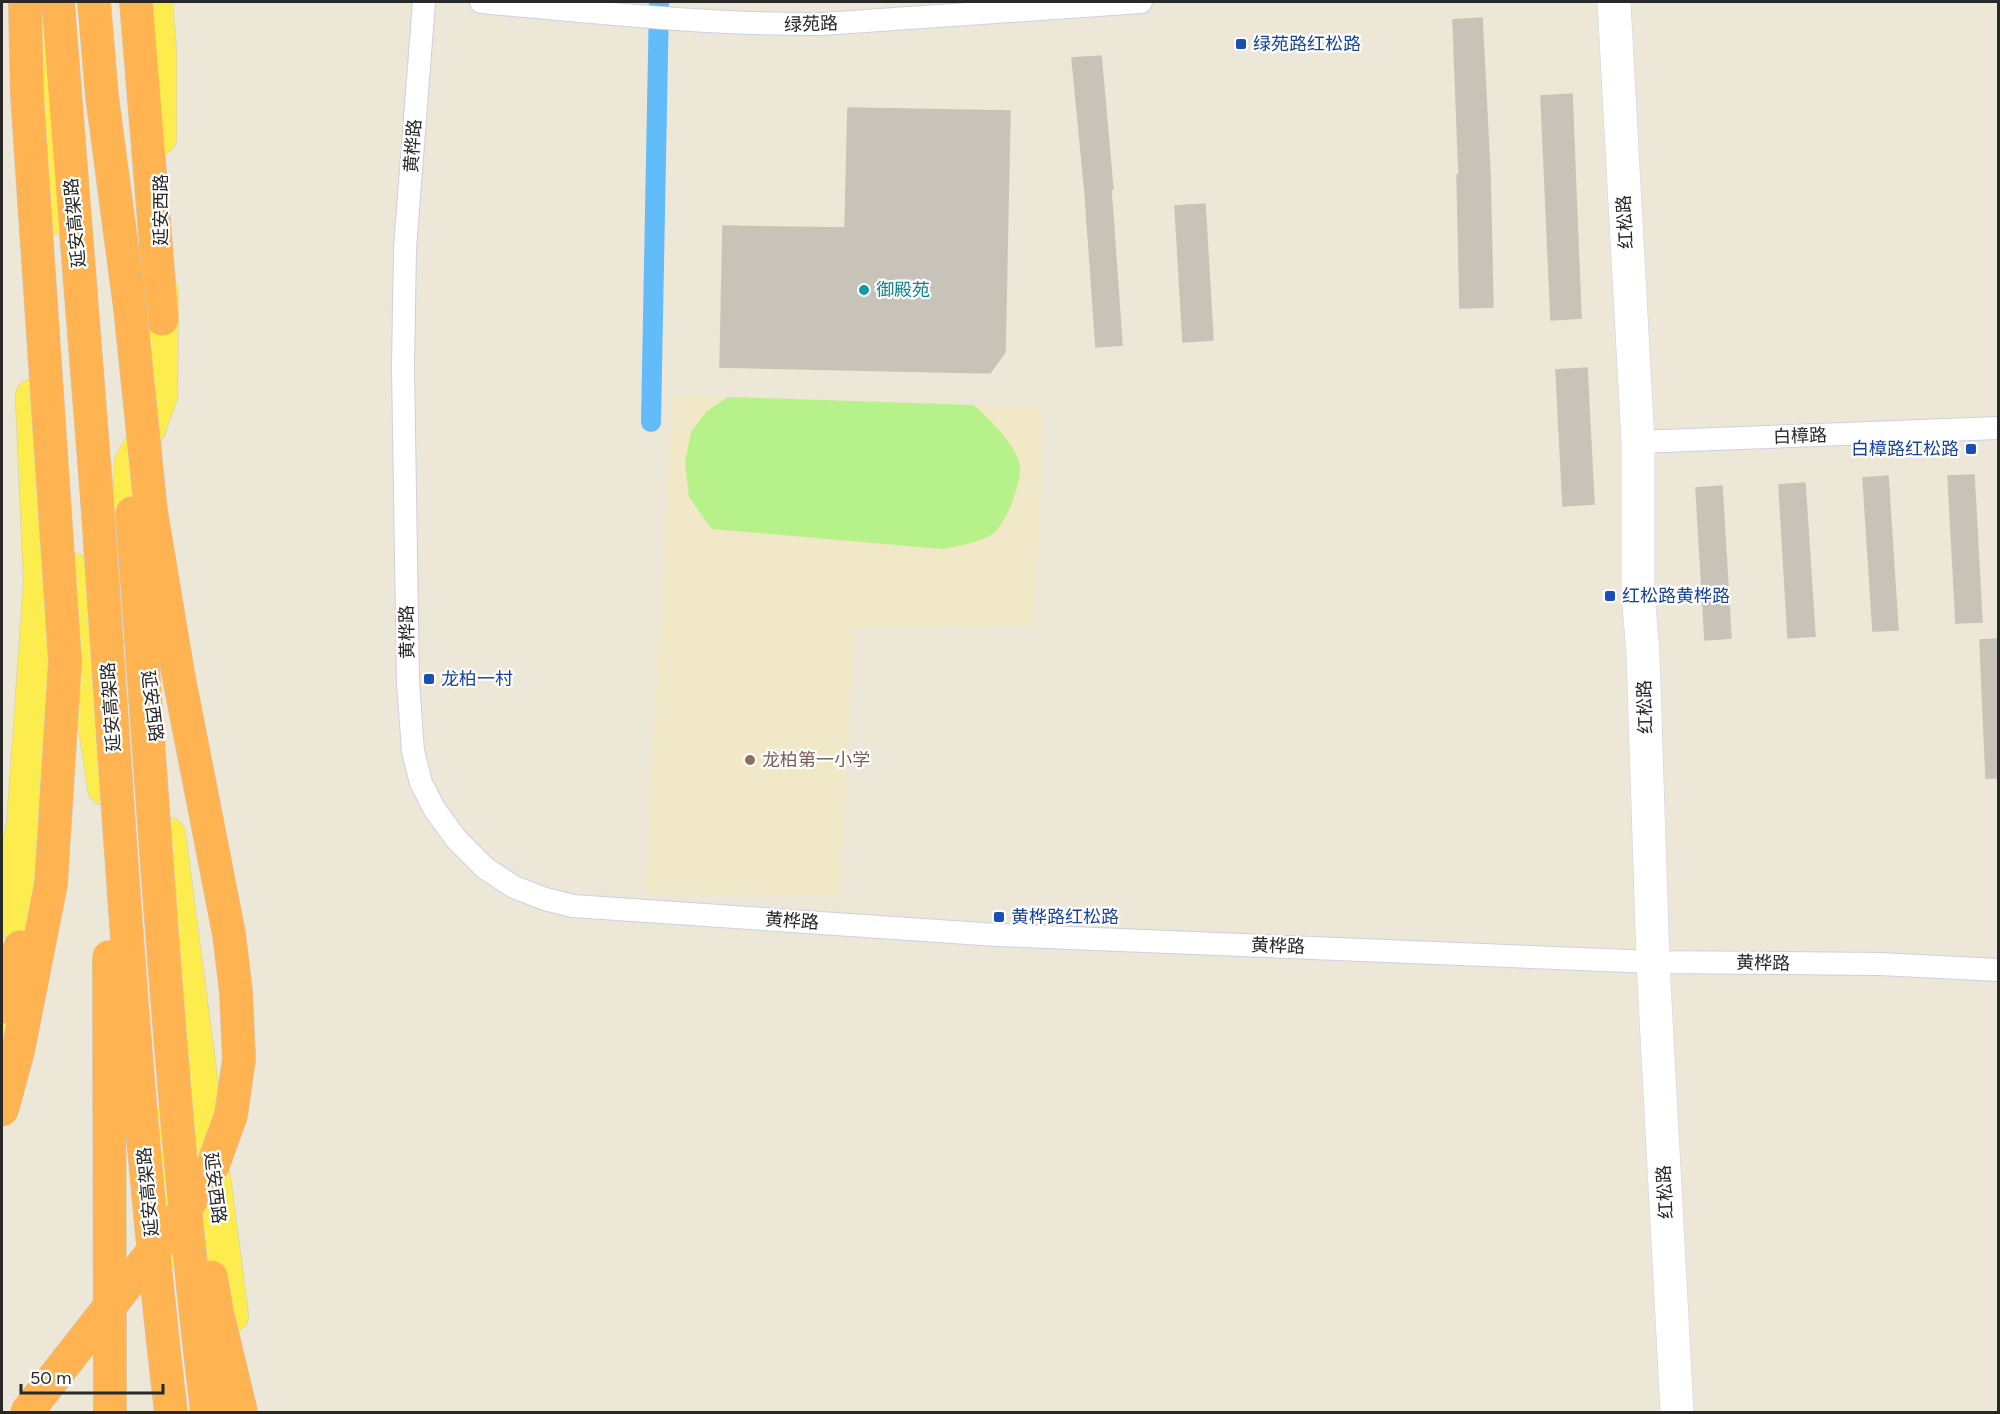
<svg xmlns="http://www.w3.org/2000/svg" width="2000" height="1414" viewBox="0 0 2000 1414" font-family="Figtree,'Noto Sans SC',sans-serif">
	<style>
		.education { fill: #f0e8c6 }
		.pitch { fill: #b7f18a }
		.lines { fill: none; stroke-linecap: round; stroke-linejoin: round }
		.canal { stroke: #61bcf9; stroke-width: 20 }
		.building { fill: #c8c3b8; stroke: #c8c3b2; stroke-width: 1.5 }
		.street-casing { stroke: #cecfe3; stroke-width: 24 }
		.secondary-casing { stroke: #cecfe3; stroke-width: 34 }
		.primary-casing { stroke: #cbcbcb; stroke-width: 34 }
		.highway-casing { stroke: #cbcbcb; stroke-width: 34 }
		.street { stroke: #fff; stroke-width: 22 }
		.secondary { stroke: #fff; stroke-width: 33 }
		.primary { stroke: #fdec4d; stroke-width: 33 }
		.highway { stroke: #ffb451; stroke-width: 33 }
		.highway-bridge-casing { stroke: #cbcbcb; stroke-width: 34; stroke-linecap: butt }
		.highway-bridge { stroke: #ffb451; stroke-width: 33 }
		.transit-dot { fill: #1a4fb4; stroke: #fff; stroke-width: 2 }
		.culture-dot { fill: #0f9aa8; stroke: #fff; stroke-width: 2 }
		.education-dot { fill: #8d6e63; stroke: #fff; stroke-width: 2 }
		.labels { text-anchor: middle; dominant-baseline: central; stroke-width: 4.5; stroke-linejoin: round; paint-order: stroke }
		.street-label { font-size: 18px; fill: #282828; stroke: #fff }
		.transit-label { font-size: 18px; fill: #164399; stroke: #fff; text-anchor: start }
		.culture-label { font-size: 18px; fill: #0d838f; stroke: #fff; text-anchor: start }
		.education-label { font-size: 18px; fill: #785e54; stroke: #fff; text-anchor: start }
	</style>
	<rect width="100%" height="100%" fill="#ede7d8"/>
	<path class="education" d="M673,395l370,13 -3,102 -7,116 -179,1 -14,269 -195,-3z"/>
	<path class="pitch" d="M728,397l246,8c14,13 45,42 46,63 1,16 -15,59 -29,67 -15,8 -32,11 -49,14l-230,-20 -23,-32 -4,-35 6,-30 15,-20z"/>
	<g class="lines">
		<path class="canal" d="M651,422l8,-420"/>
	</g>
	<path class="building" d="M1482,18l8,156 3,133 -33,1 -3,-133h2l-6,-155z
		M1101,56l12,133h-2l11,156 -26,2 -11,-155 -13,-134z
		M1572,94l9,224 -30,2 -10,-224z
		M848,108l162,3 -5,241 -15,21 -270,-6 3,-141 122,2z
		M1205,204l8,136 -30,2 -8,-136z
		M1587,368l7,136 -31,2 -7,-136z
		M1974,475l8,147 -26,1 -8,-147z
		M1888,476l10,154 -25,1 -10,-153z
		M1805,483l10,153 -27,2 -9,-153z
		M1722,486l9,152 -26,2 -9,-152z
		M1998,639v139h-12l-6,-138z"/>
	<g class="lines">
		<defs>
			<path id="street" d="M424,2l-19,246 -2,119 5,315 5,69 8,32 14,27 22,30 28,28 29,19 31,12 28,7 424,29 656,27 227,2 118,6
				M481,2c113,10 227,23 341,22l319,-22
				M1638,442l360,-14"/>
			<path id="secondary" d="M1614,2l24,440v151l5,61 10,308 24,450"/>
			<path id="primary" d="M156,2l4,50v86
				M40,36l11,182
				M131,542l-3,-20 3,-60 17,-30 13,-36 1,-104
				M72,569l32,219
				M169,834l63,482
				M2,920l21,-94 17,-244 -8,-186
				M2,1026l11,-38 28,-142
				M156,1124l19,127"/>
			<path id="highway" d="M58,2l39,497
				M94,2l8,94
				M136,2l26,317"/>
		</defs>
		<use href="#street" class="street-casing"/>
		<use href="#secondary" class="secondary-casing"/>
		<use href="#primary" class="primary-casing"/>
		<use href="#highway" class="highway-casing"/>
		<use href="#street" class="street"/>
		<use href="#secondary" class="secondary"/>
		<use href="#primary" class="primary"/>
		<use href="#highway" class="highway"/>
		<defs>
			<path id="highway-bridge" d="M97,499c21,305 38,610 74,913
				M132,513c22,300 39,601 75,899
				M109,957l1,455
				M2,1007l18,-60
				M2,1110l16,-59 33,-167 14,-223 -38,-565 -2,-94
				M211,1277l6,35 24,100
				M27,1412l156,-199 30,-48 18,-50 8,-56 -3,-67 -7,-58 -51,-261 -27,-162 -21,-203 -28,-212"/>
		</defs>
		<use href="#highway-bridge" class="highway-bridge-casing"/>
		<use href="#highway-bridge" class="highway-bridge"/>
	</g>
	<g class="transit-dot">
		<rect x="1235" y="38" width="12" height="12" rx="3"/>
		<rect x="1965" y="443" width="12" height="12" rx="3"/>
		<rect x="1604" y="590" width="12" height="12" rx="3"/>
		<rect x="423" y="673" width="12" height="12" rx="3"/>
		<rect x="993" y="911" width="12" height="12" rx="3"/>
	</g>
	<circle class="culture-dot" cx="864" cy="290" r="6"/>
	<circle class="education-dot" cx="750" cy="760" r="6"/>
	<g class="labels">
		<g class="street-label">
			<text transform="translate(811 24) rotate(-2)">绿苑路</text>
			<text transform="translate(413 146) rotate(-86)">黄桦路</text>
			<text transform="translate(161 210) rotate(-90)">延安西路</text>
			<text transform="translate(1625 222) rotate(-93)">红松路</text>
			<text transform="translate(75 223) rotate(-95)">延安高架路</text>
			<text transform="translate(1800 436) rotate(-2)">白樟路</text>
			<text transform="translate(407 632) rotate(-91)">黄桦路</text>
			<text transform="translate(152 706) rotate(83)">延安西路</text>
			<text transform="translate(111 707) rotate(-94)">延安高架路</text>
			<text transform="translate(1645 707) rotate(-92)">红松路</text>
			<text transform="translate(792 921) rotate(4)">黄桦路</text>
			<text transform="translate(1278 946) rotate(2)">黄桦路</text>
			<text transform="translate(1763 963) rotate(1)">黄桦路</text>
			<text transform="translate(215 1188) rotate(83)">延安西路</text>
			<text transform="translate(148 1192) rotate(-95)">延安高架路</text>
			<text transform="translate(1665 1192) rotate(-93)">红松路</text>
		</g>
		<g class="transit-label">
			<text x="1253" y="44">绿苑路红松路</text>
			<text x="1959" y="449" text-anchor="end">白樟路红松路</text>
			<text x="1622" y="596">红松路黄桦路</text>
			<text x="441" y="679">龙柏一村</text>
			<text x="1011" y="917">黄桦路红松路</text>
		</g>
		<g class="culture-label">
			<text x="876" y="290">御殿苑</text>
		</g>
		<g class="education-label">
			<text x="762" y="760">龙柏第一小学</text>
		</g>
	</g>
	<rect width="2000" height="1414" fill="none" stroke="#282828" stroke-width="6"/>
	<path d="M21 1384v9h142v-9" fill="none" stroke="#282828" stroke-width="3"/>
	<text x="30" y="1384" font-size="18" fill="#282828" stroke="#ffffff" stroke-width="4.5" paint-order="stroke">50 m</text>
</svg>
